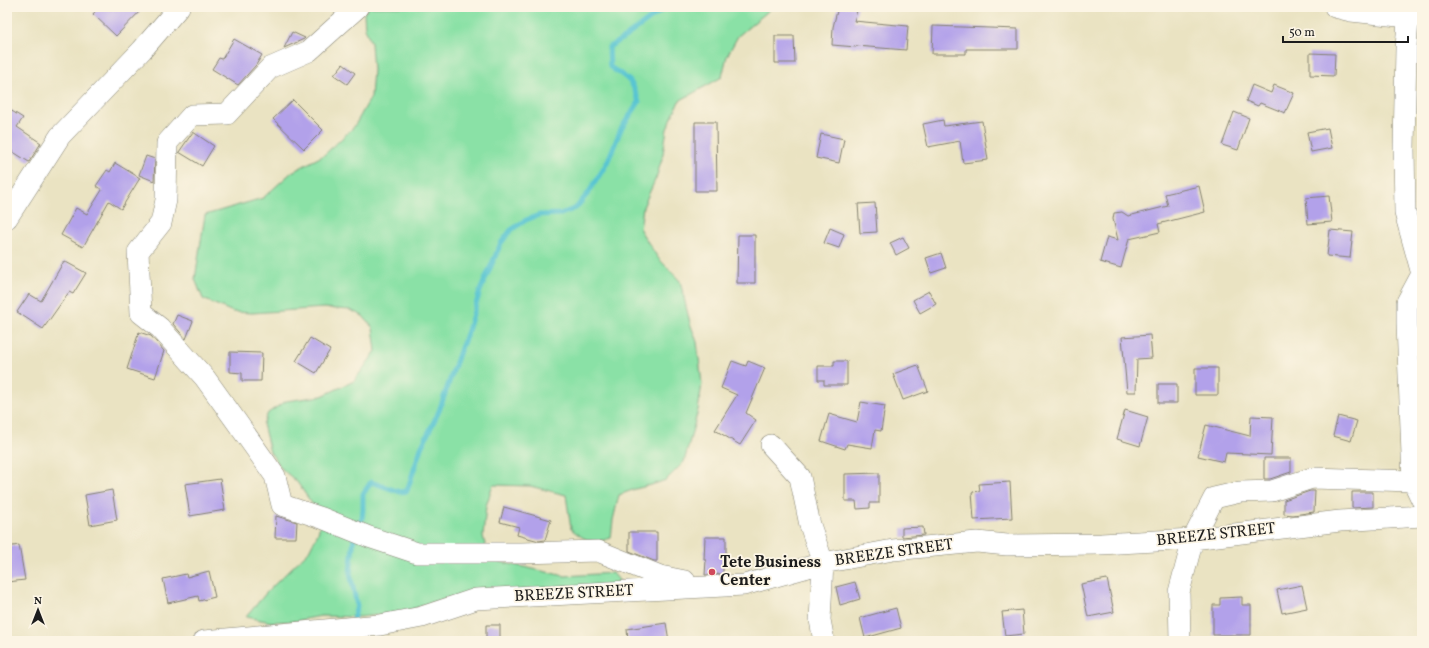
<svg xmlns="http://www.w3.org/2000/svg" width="1429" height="648" viewBox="0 0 1429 648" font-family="Vollkorn,serif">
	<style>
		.green { fill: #8ae1a6; stroke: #537e61 }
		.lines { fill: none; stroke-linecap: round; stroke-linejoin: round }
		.stream { stroke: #59c5d2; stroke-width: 5 }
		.building { fill: #b2a1ea }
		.minor-casing { stroke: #83806f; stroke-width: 22 }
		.minor { stroke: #fff; stroke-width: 21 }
		.poi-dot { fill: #d1495b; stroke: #fcf5e5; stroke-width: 1.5 }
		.labels { text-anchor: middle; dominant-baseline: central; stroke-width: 3.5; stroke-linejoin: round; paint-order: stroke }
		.street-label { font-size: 16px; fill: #1c1c1c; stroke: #fcf5e5 }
		.poi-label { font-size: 16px; font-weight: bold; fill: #1c1c1c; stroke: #fcf5e5; text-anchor: start }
	</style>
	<rect width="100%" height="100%" fill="#fcf5e5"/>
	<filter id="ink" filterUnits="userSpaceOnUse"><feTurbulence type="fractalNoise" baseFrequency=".025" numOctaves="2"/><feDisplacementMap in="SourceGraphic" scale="8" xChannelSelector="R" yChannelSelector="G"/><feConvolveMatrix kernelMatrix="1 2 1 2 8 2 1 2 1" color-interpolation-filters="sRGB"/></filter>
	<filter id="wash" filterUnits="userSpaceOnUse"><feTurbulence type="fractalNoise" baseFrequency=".012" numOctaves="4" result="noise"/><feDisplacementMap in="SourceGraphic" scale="16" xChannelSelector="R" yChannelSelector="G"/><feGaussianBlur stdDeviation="0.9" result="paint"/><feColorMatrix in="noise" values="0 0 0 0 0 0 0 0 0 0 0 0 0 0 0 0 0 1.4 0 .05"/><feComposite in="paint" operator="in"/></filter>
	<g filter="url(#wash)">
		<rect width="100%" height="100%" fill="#eae3c2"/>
		<path class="green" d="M369,7h404l-35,29 -11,20 -5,21 -43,24 -12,28 -5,30 -6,19 -13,29 -3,23 18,28 22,23 10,42 7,19 5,42 -4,26 -14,52 -18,18 -15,5 -16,4 -16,6 -6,25 -2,18c-19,6 -25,3 -40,-9l-5,-34 -36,-9 -37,-1 -7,21 -3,30 4,17 14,9 64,14 48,-3 10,12 -151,9 -40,8 -27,10 -45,5 -39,-1 -25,5 -25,1 -25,-5 21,-25 42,-41 9,-18 4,-15 -25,-36 -15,-13 -12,-17 -7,-28 5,-11 18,-12 36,-5 32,-15 22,-30 -3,-23 -10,-12 -13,-6 -26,-2 -72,5 -19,-1 -30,-13 -8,-20 10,-64 58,-17 29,-26 32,-17 30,-28 17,-30 2,-27 -2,-27 -6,-15 -1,-15z"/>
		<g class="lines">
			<path class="stream" d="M357,528l5,-9 1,-9v-16l8,-12 29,10 7,-1 14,-43 18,-37 22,-63 6,-14 13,-43 21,-48 10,-13 15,-10 13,-5 22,-1 15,-6 13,-16 18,-29 14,-34 18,-27c-7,-23 -10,-23 -29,-35l-1,-20 16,-10 41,-30
				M352,623l5,-17 -7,-33 4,-36
				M345,641l3,-9"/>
		</g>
		<g id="blocks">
			<path class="building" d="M99,7h45l-28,29 -23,-22z
				M838,7h20l-4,14 54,5 -2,24 -50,-4v1l-24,-2 1,-18z
				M933,26l85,3v20h-52v5h-34z
				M292,32l13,6 -1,1 -20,9z
				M775,36h19l1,27h-20z
				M234,39l28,16 -6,10 -18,20 -26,-16 7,-11 3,1z
				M1310,53l25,1 -1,22 -24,-1z
				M343,64l12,9 -8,11 -13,-9z
				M1252,85l19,8 3,-8 20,8 -9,20 -25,-10 -2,3 -12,-5z
				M293,100l30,30 -19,19 -31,-30z
				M7,108l16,10 -6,9 24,16 -12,19 -22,-14z
				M1234,112l15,6 -11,32 -16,-5z
				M943,120l1,6 38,-5 6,39 -25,3 -3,-22 -32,6 -5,-23z
				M695,122h21l1,69h-22z
				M1328,128l4,20 -21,4 -4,-20z
				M193,132l21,14 -12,20 -23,-14z
				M821,134l23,5 -5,24 -23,-5z
				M146,156l9,3 -1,22 -15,-6z
				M115,163l25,15 -19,31 -12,-8 -26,46 -22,-12 15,-27 11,6 15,-24 -6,-4 11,-16 3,2z
				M1199,186l6,26 -47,12 2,8 -31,7 -8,29 -21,-6 7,-25 11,3 -5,-21 1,-6 8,-1 6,4 40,-10 -3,-12z
				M1329,196l3,26 -24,2 -2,-26z
				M875,203l2,29 -17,1 -2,-29z
				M830,228l14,6 -5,14 -15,-5z
				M1330,230l23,2 -3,26 -23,-2z
				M738,235h17v48h-18z
				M903,237l6,11 -13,7 -6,-12z
				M941,253l5,15 -15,5 -5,-15z
				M64,261l22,12 -13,21 -4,-2 -26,37 -26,-17 12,-18 12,7z
				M929,291l7,13 -16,9 -7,-13z
				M177,315l16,6 -7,18 -13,-15z
				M139,332l12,4 13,15 -9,27 -28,-9z
				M1150,335l2,23 -15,1 -1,33h-9l-5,-55z
				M310,338l20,12 -14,23 -20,-12z
				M230,352l32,1 -1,28h-19v-8l-12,-1z
				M732,361l14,5 2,-5 17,7 -19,45 10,7 -16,25 -25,-15 22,-35 -16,-7z
				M834,361h13v24h-23v-5h-6v-14h16z
				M918,365l10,26 -25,9 -10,-26z
				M1195,368h23v27h-23z
				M1158,384h19v19h-19z
				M861,402l24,4 -4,25 -6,-1 -3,18 -25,-4 -2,5 -24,-8 8,-27 28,8z
				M1125,410l23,7 -8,29 -23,-7z
				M1251,416l22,1 -2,38 -45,-2 -2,9 -26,-6 8,-31 44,11z
				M1338,416l19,5 -6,20 -18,-5z
				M1264,458h27v14l-21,7h-6z
				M879,473v30h-9v5l-13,1 -1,-8h-11v-27z
				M220,479l5,31 -35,6 -5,-32z
				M1010,482l2,36 -38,2 -2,-28 8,-1 -1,-7z
				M112,490l5,30 -27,5 -5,-30z
				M1310,491h5l-1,21 -21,3 -9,-1v-14z
				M1352,492h21v15l-21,1z
				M504,507l47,13 -6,20 -6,1 -22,-6 2,-8 -19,-5z
				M276,516l21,6 -1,16h-21z
				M923,527l1,8 -22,2v-9z
				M629,532h28v29h-3l-25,-10z
				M705,537h21v24h-3v13l-18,1 1,-15h-2z
				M19,545l6,35 -18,2v-35z
				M209,571l6,26 -16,4 -1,-5 -30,7 -5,-24 23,-5 1,3z
				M1107,579l7,33 -26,5 -7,-33z
				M855,582l5,17 -20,6 -4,-18z
				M1302,585l5,23 -25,5 -5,-23z
				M1242,597v8h9v30h-38v-30h7v-7z
				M896,608l5,20 -36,10 -5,-20z
				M1022,610l2,24 -19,2 -3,-24z
				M666,623l3,18h-41l-1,-12z
				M486,625h14v16h-14z"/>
		</g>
	</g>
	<g filter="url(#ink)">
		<use href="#blocks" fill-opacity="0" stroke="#83806f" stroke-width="1"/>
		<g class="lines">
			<defs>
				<path id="minor" d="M358,7l-49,44 -39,17 -43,46 -35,1 -25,28 -1,57 -5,23 -23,29 3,61 19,15 45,50 31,43 39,55 7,29 40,13 47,19 48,16h104l77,-2 62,25 25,5
					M1335,7l16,4 57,6
					M1409,7l-3,41 -2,100 1,65 17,61 -15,28v21l6,158 9,19
					M7,218l53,-82 82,-86 37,-43
					M771,445l29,32 10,48 13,38 -3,57 4,21
					M204,641l176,-16 42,-8 54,-18 268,-14 79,-22 70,-13 84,-8 30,3 94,-1 92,-5 147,-18 82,-5
					M1180,641l-1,-49 14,-53 21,-41 26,-6 32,-1 40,-13 101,3"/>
			</defs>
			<use href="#minor" class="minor-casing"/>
			<use href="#minor" class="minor"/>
		</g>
	</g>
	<circle class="poi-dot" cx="712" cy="572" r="4"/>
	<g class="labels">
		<g class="street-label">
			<text transform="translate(1216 535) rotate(-6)">BREEZE STREET</text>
			<text transform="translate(894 553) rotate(-8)">BREEZE STREET</text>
			<text transform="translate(574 594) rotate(-3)">BREEZE STREET</text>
		</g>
		<g class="poi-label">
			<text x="720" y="563">Tete Business<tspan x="720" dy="18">Center</tspan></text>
		</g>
	</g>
	<rect width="1429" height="648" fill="none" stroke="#fcf5e5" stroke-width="24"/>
	<g transform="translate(38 610)" stroke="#fcf5e5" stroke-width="3" paint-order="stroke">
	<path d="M0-3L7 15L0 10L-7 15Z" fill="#1c1c1c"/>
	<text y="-6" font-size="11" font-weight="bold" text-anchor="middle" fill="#1c1c1c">N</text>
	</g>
	<path d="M1283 36v6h125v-6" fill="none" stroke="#1c1c1c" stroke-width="2"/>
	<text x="1289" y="36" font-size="12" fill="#1c1c1c" stroke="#fcf5e5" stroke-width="3" paint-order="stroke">50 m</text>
</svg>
